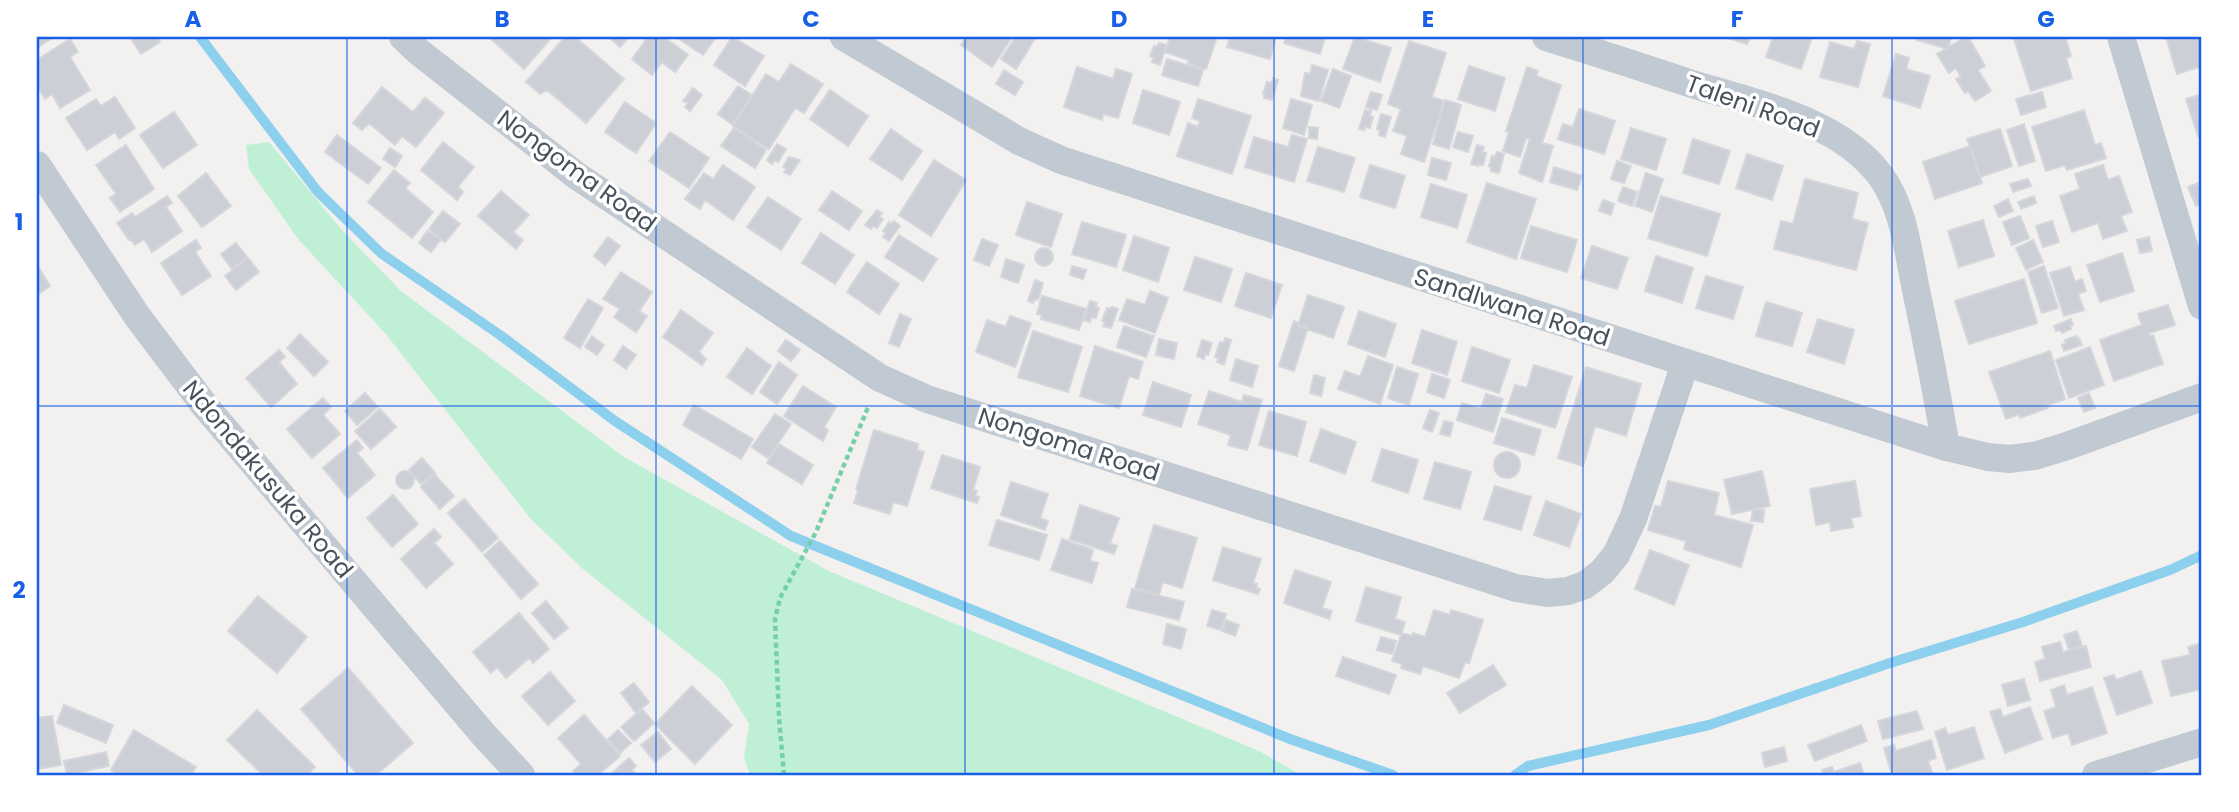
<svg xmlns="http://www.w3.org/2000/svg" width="2239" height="812" viewBox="0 0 2239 812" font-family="Poppins,sans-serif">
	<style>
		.green { fill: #bff0d6 }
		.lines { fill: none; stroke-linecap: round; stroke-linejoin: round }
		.stream { stroke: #8cd0ed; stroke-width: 10 }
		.building { fill: #cccfd6; stroke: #d4d6dc; stroke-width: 2 }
		.path { stroke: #76cfab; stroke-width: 4.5; stroke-dasharray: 5 3.5; stroke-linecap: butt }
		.street { stroke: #c1c9d2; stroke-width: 28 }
		.grid { fill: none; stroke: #175fe6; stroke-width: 2; stroke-opacity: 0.55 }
		.labels { text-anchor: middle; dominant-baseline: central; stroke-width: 7; stroke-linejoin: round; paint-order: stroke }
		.street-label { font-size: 24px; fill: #48525e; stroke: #fff }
		.neatline { fill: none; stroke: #175fe6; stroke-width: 2.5 }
		.grid-label { font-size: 23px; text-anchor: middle; font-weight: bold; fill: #175fe6 }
	</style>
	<rect width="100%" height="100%" fill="#f3f1f0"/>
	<path class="green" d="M269,142l73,88 59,61 223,166 205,114 430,180 42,24h-551l-6,-17 5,-34 -27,-44 -139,-111 -53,-51 -145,-185 -87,-94 -49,-70 -3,-24z"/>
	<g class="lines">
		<path class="stream" d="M200,37l118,155 64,62 118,81 115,86 176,115 499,203 103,36
			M1515,775l13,-9 181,-41 181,-62 133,-41 147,-52 32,-15"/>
	</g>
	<path class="building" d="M37,37h17l-17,11z
		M130,37h26l4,5 -19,12z
		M489,37h63l-28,32z
		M565,37h10l49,42 -38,44 -39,-33 -7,4 -14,-12z
		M609,37h20l-9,10z
		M648,37h16l24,18 -13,17 -13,-10 -10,13 -20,-16z
		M676,37h40l-13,18z
		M732,37l32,19 -19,30 -31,-21z
		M966,37h42l3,2 -19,28 -31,-22z
		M1016,37h20l-20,32 -15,-10z
		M1170,37h47l-11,32 -18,-6 1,-3 -24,-8z
		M1230,37h46l-6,22 -43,-12z
		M1286,37h39l-5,17 -36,-11z
		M1355,37l36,11 -11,34 -37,-13z
		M1725,37h25l-3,7z
		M1773,37h39l-11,32 -35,-12z
		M1918,37h33l-3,12 -31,-9z
		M1966,37h2l17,29 -7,4 13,21 -16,10 -7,-10 -3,2 -9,-14 5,-2 -5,-9 -7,5 -12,-19z
		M2022,37h43l6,19 -5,2 6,20 -41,13 -17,-52z
		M2166,37h36v29l-25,8z
		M70,39l8,13 -8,5 20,33 -30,18 -8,-14 -7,5 -8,-14v-25z
		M1409,41l37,12 -14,44 12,4 -20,61 -23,-8 6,-18 -14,-5 8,-22 -13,-5z
		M1857,41l13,3 -12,43 -38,-10 10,-35 24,7z
		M1159,43l7,2 -6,20 -8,-3 2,-4 -4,-2 4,-10 3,1z
		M1896,54l13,4 -3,11 24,7 -10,32 -37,-12z
		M1167,59l36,11 -5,16 -36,-11z
		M791,64l32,20 -19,29 -9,-5 -26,41 -36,-23 33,-52 13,8z
		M1312,65l16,5 -9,31 -18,-5 4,-23 5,1z
		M1469,66l36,12 -10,33 -37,-12z
		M1077,67l36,12 3,-10 16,5 -14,44 -15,-4 -1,6 -38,-13z
		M1527,67l11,4 -2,5 25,9 -19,58 11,3 -11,36 -23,-9 11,-34 -4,-1 -6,19 -17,-6 6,-19 -3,-1z
		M1333,69l18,7 -12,32 -18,-7z
		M1004,70l19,12 -8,13 -19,-11z
		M1273,78l5,2 -6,20 -8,-2 1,-3 -2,-1 4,-12 4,1z
		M738,86l14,9 -20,29 -14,-10z
		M382,87l31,25 12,-14 19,15 -28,34 -14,-11 -7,9 -26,-22 -7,7 -9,-7z
		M693,88l9,7 -12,16 -5,-4 3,-4 -5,-2z
		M830,90l38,26 -20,30 -38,-27z
		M1143,90l37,12 -11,33 -36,-12z
		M1371,92l11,3 -5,15 -11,-3z
		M2042,92l4,15 -25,8 -5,-16z
		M2202,94v41l-4,1 -12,-37z
		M115,97l20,31 -16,11 -4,-7 -28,18 -21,-32 30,-19 5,7z
		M1198,99l53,17 -19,58 -55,-18 11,-33 10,4 2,-6 -8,-3z
		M1291,99l21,6 -8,30 -21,-7z
		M1445,100l16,5 -12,44 -16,-5z
		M625,102l31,21 -20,30 -31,-21z
		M1579,109l36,12 -11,33 -46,-15 5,-15 10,3z
		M1365,110l6,1 -1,5 3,1 -3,11 -5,-1 -1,3 -5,-1z
		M2084,110l11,35 6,-2 5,15 -39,12 -2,-5 -19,6 -14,-44z
		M174,112l23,33 -34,23 -23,-33z
		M1381,114l10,3 -6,20 -6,-2 1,-4 -3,-2z
		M2024,124l11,37 -16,5 -12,-36z
		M1309,127l9,1 -1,11 -8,-1z
		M734,128l32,22 -11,18 -34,-22z
		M1631,128l35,11 -10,31 -35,-11z
		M891,129l31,22 -20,29 -32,-21z
		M2000,129l12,37 -32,11 -13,-38z
		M670,132l39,26 -20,30 -40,-27z
		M1458,132l15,4 -5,16 -15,-5z
		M337,135l44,33 -13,16 -43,-32z
		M1292,135l15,4 -13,43 -49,-15 9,-30 34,10z
		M1693,139l37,12 -11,33 -36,-11z
		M443,142l31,25 -16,20 5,5 -6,8 -36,-30z
		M777,144l9,5 -8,13 -3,-2 -3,4 -5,-4z
		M126,145l28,44 -34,23 -10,-14 6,-4 -20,-29z
		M1477,145l7,2 -2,5 4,1 -3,12 -5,-1v2l-7,-2z
		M1970,146l12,37 -47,16 -12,-37z
		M1318,147l37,11 -11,34 -37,-11z
		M390,148l12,8 -7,11 -12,-8z
		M1497,152l7,2 -5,19 -8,-2v-4l-2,-1 3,-10 3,1z
		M1747,154l36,12 -11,34 -36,-12z
		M789,157l11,3 -10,15 -6,-3 3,-3 -4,-2z
		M1432,158l19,5 -5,17 -18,-5z
		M934,160l32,20 -35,56 -32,-21z
		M1617,161l14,5 -7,17 -13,-4z
		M723,165l32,22 -22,33 -28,-20 -5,9 -15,-10 19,-26 9,6z
		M1370,165l35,11 -10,32 -35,-11z
		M2103,165l5,15 11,-4 13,36 -11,4 6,15 -24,8 -5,-16 -26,9 -12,-36 20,-7 -5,-15z
		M1554,167l28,9 -5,14 -27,-8z
		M394,170l16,13 -5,5 28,24 -21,26 -44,-36z
		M206,173l25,33 -29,21 -24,-31z
		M1646,173l17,6 -11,33 -17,-6z
		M1805,179l53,14 -6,26 16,4 -12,47 -82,-21 7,-28 12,3z
		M2028,179l3,7 -18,6 -3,-8z
		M1487,183l49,16 -20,60 -49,-17z
		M2198,183l4,9v11l-6,3 -8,-19z
		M1431,184l36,11 -10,33 -36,-11z
		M1623,187l14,5 -5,14 -14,-5z
		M501,191l28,24 -16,17 10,8 -7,9 -38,-33z
		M832,191l30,20 -13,19 -30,-20z
		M167,196l5,7 -6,4 16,24 -30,21 -8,-13 -9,6 -4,-5h-2l-12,-17 15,-10 3,4z
		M1661,196l59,18 -13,42 -59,-18z
		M2034,196l2,7 -15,6 -3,-7z
		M768,197l33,22 -20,31 -34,-23z
		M2008,199l5,12 -14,6 -5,-11z
		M1603,200l11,4 -3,11 -12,-4z
		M1027,202l35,12 -11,33 -35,-12z
		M877,210l5,3 -3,4 4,2 -6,9 -4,-2 -2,3 -6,-4z
		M443,211l17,13 -15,18 -16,-13z
		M2020,216l9,22 -17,7 -9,-23z
		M1983,220l11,36 -35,11 -11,-36z
		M894,221l6,5 -11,15 -6,-4 3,-4 -3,-2 6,-9 2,2z
		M2052,221l7,21 -16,5 -7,-21z
		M1082,222l44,13 -10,32 -44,-13z
		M1531,226l46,14 -10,32 -46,-14z
		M427,231l14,8 -10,13 -12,-9z
		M821,233l33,22 -19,29 -33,-21z
		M899,235l38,24 -14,22 -38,-24z
		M1134,236l35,12 -11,34 -35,-12z
		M608,237l12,9 -15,19 -11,-9z
		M2149,237l3,14 -12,2 -3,-13z
		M982,239l16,6 -9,21 -15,-6z
		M196,240l5,8 -6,4 16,24 -29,19 -21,-32z
		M2033,240l10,22 -17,8 -10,-22z
		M236,243l11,14 -15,12 -11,-15z
		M1592,246l36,12 -11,31 -36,-11z
		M1035 257a9 9 0 1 1 18 0a9 9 0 1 1-18 0Z
		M2122,253l12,38 -34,11 -13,-37z
		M1656,256l37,12 -11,35 -37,-12z
		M1195,257l37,12 -11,33 -37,-12z
		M248,258l11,14 -23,18 -11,-14z
		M1006,259l18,6 -6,18 -17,-6z
		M867,262l32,22 -20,30 -32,-22z
		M37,265l13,21 -13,9z
		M1072,266l14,4 -3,9 -13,-4z
		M2044,266l14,42 -16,5 -14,-41z
		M2070,267l5,15 7,-3 4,12 -8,3 6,16 -20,6 -14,-43z
		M621,272l31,20 -13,19 8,5 -11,16 -22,-15 6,-8 -17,-10z
		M1246,273l36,12 -11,33 -36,-12z
		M1706,276l37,11 -10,32 -37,-11z
		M2024,279l13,44 -68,21 -14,-43z
		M1035,280l8,3 -5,17 -3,-1 -2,4 -5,-2z
		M1150,291l18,7 -13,35 -36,-13 8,-21 18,6z
		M1308,295l36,12 -11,31 -35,-12z
		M1042,296l44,13 -7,21 -38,-11 1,-4 -5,-1z
		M588,299l15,9 -23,40 -16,-10z
		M1090,301l7,2 -1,4 3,1 -3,10 -4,-1 -2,5 -6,-2z
		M1766,302l36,11 -10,33 -36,-10z
		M2168,305l7,20 -26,8 1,4 3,-2 10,29 -49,17 -14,-41 42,-15 -4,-11z
		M1112,307l6,2 -7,19 -8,-2 2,-4 -3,-1 5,-13 3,1z
		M681,310l32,23 -14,19 7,7 -4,6 -39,-28z
		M1359,311l37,13 -11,33 -37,-13z
		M900,314l11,5 -12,28 -10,-4z
		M1010,316l21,7 -16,44 -39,-15 11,-32 19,7z
		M1818,319l36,11 -10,34 -37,-12z
		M2071,319l2,6 -3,1 1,3 -9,4 -2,-3 -4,1 -2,-5z
		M1294,321l14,6 -14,44 -15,-5z
		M1124,326l30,10 -8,21 -29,-10z
		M1422,330l35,12 -10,33 -35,-12z
		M1033,331l49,16 -14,45 -50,-15z
		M300,334l28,28 -14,14 -27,-28z
		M592,336l12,9 -7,10 -12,-8z
		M2076,336l1,3 2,-1 3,7 -18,6 -2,-6 4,-2 -1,-3z
		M1225,338l6,2 -7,25 -7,-3 2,-4 -4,-1 5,-15 4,1z
		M1159,339l18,4 -3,16 -18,-4z
		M786,340l14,10 -9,11 -13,-10z
		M1202,340l10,3 -4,12 -3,-1 -1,5 -7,-3z
		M623,346l13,9 -10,14 -12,-9z
		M1095,346l48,16 -5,17 -9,-3 -10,32 -39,-12z
		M1472,347l38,13 -11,33 -37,-12z
		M2090,347l14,38 -35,13 -13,-38z
		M747,348l24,18 -19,28 -25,-17z
		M279,350l6,7 -6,5 18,22 -26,23 -25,-29z
		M2050,351l15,48 -18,6 1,3 -28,10 -1,-4 -13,5 -17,-47z
		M1368,356l25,9 -13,39 -42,-15 7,-18 15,6z
		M1236,359l22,7 -6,21 -22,-7z
		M779,362l18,13 -20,29 -17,-12z
		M1534,365l38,12 -17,51 -49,-16 9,-27 12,3z
		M1397,367l21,7 -9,31 -21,-7z
		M1586,367l55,17 -15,52 -31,-10 -12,40 -25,-8z
		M1432,374l18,6 -6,18 -17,-6z
		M1314,375l11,3 -4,18 -11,-3z
		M1153,382l38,13 -10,32 -38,-12z
		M803,386l33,21 -12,20 4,3 -5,11 -39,-25z
		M1209,391l33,11 2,-7 18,5 -15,50 -19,-5 3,-10 -33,-11z
		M365,393l13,14 -21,18 -12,-14z
		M2089,393l6,15 -11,4 -6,-14z
		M1486,394l17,5 -10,33 -36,-12 5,-17 19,6z
		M323,398l8,9 -8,8 17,19 -28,24 -25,-29z
		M694,405l59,34 -12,20 -58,-34z
		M380,409l16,18 -25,22 -16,-18z
		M1430,410l9,3 -7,19 -9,-4z
		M1269,411l37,11 -9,34 -38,-11z
		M775,414l16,10 -23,34 -16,-11z
		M1502,418l39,12 -7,25 -40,-12z
		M1444,421l9,2 -3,13 -10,-2z
		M1321,429l35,13 -11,32 -35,-13z
		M874,430l44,14 -1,6 7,2 -17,54 -14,-4 -3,12 -36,-11 4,-13 -2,-1z
		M357,440l6,8 -6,5 18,22 -27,23 -25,-30z
		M779,444l34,21 -11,19 -35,-21z
		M1382,449l36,11 -10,33 -36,-12z
		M1494 465a13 13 0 1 1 26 0a13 13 0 1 1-26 0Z
		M942,455l38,12 -7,23 4,1 -2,5 4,1 -2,6 -46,-15z
		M422,458l13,15 -14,11 -12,-14z
		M1435,462l36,10 -11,37 -36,-10z
		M396 480a9 9 0 1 1 18 0a9 9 0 1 1-18 0Z
		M1762,471l8,35 -38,8 -8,-34z
		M435,475l19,21 -14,13 -19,-22z
		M1668,481l51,12 -5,22 39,10 -12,42 -57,-18 2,-8 -38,-11 7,-24 6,1z
		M1855,481l6,35 -10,2 2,9 -22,4 -1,-9 -14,3 -6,-36z
		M1011,482l37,12 -8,24 8,3 -3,9 -44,-15z
		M1495,486l36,11 -10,33 -37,-11z
		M393,495l25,29 -26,23 -25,-29z
		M464,499l34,39 -16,14 -34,-39z
		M1546,501l35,13 -12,33 -35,-12z
		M1080,505l39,13 -9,25 7,3 -3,8 -44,-15z
		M1753,510h11l-1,12 -12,-1z
		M997,520l50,15 -8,25 -50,-15z
		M1154,525l43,13 -15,50 -19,-6 -4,13 -24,-7z
		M434,529l7,8 -7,6 19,21 -27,24 -25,-29z
		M1062,539l31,11 -3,11 8,2 -6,20 -41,-13z
		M500,541l38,43 -17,15 -37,-44z
		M1223,547l38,12 -8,24 4,1 -1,4 4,1 -2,5 -45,-14z
		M1650,550l39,15 -15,40 -39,-16z
		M1295,570l36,12 -9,26 10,3 -3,8 -45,-16z
		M1366,587l35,10 -6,22 10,3 -4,13 -45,-14z
		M1132,589l52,13 -5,18 -52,-13z
		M258,596l49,41 -30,36 -49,-42z
		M546,601l22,27 -14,11 -22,-26z
		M1212,610l14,4 -5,16 -14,-4z
		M1434,610l16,5 1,-5 32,10 -14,43 -4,-1 -6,16 -36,-12 -3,8 -19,-6 1,-4 -10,-3 10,-28 10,3 1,-3 12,4z
		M519,613l30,36 -16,14 -4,-5 -23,20 -9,-11 -6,6 -18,-21z
		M1226,620l13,5 -4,11 -13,-5z
		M1167,624l19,5 -5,20 -18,-5z
		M2077,631l5,15 -13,4 -5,-15z
		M1381,637l15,4 -4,13 -15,-4z
		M2060,642l3,10 23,-6 5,21 -51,14 -5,-19 10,-3 -3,-12z
		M2202,643v46l-31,7 -9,-35 28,-6 -2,-8z
		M1343,657l53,18 -7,19 -53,-18z
		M1493,665l13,20 -46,28 -13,-20z
		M348,668l65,75 -37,32h-18l-57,-66z
		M2141,671l11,32 -35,12 -13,-37 10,-3 2,5z
		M550,672l25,29 -27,24 -26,-29z
		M2024,679l6,21 -22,6 -6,-21z
		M634,683l15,19 -13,11 -15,-20z
		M2064,685l3,10 25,-8 15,46 -35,12 -4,-12 -15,5 -9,-27 12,-4 -5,-17z
		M692,686l40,39 -37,39 -40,-40z
		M64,705l49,20 -7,18 -49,-20z
		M2030,707l12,32 -37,14 -15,-41 10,-3 3,8z
		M642,709l12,14 -20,18 -13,-14z
		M257,710l58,57 -8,8h-44l-36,-35z
		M1917,711l6,18 -40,10 -5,-18z
		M584,715l36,41 -22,19h-21l-4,-4 8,-7 -23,-26z
		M52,716l9,49 -24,4v-51z
		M1861,725l6,16 -52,20 -7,-16z
		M1974,727l10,31 -37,12 -12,-38 10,-4 3,7z
		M134,730l62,37 -5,8h-72l-8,-5z
		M618,730l13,13 -11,10 -12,-14z
		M658,732l13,17 -16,13 -14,-17z
		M1931,740l5,18 -8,3 5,14h-41l-8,-27 10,-3 2,6z
		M1784,747l3,14 -22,6 -3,-14z
		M106,752l3,14 -42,9 -3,-14z
		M629,758l7,8 -4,4 4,5h-26z
		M1860,763l4,12h-40l-2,-5 10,-3 2,5z"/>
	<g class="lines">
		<path class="path" d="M784,775l-5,-57 -4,-99 5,-21 36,-66 53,-127"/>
		<path class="street" d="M403,37l16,15 158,124 303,202 47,21 589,189 31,5 21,-2 17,-6 17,-13 14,-17 17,-36 52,-155
			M844,37l175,104 42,19 885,287 42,10 21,2 25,-3 33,-10 135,-49
			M1546,37c49,15 98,31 146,47 62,19 147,36 188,91 24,32 28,77 36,115 11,52 21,104 30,157
			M2121,37l81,269
			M37,165l100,151 68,90 278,328 38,41
			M2096,775l106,-33"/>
	</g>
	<path class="grid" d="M347,37v738M656,37v738M965,37v738M1274,37v738M1583,37v738M1892,37v738M37,406h2165"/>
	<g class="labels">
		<g class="street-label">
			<text transform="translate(1753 106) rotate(20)">Taleni Road</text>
			<text transform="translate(577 171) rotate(36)">Nongoma Road</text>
			<text transform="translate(1512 307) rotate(18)">Sandlwana Road</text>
			<text transform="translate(1069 444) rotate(18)">Nongoma Road</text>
			<text transform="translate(268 479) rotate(50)">Ndondakusuka Road</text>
		</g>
	</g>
	<rect width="2239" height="812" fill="none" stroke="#ffffff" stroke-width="77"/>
	<rect x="38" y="38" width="2162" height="736" class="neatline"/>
	<g class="grid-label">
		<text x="193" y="27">A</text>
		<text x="502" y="27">B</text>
		<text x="811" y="27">C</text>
		<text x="1119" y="27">D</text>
		<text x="1428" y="27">E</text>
		<text x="1737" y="27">F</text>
		<text x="2046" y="27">G</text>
		<text x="19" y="230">1</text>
		<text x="19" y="598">2</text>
	</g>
</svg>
